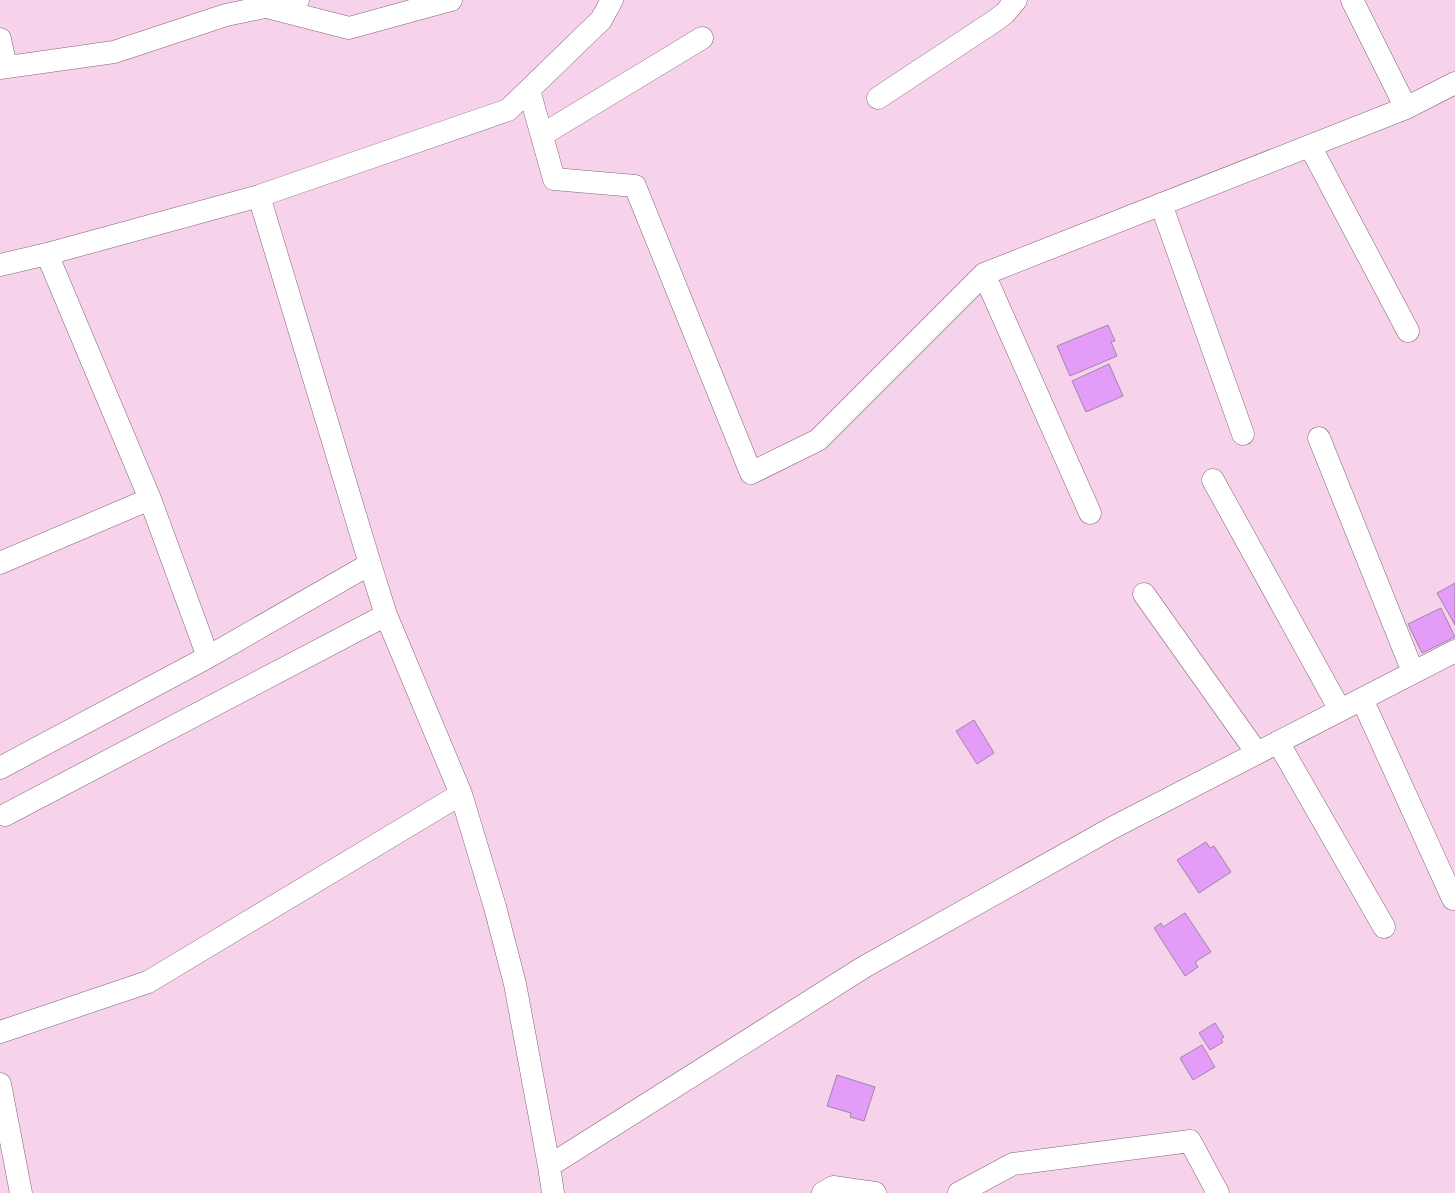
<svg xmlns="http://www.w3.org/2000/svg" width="1455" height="1193" viewBox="0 0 1455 1193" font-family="'Fira Sans',sans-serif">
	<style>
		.building { fill: #e39cf8; stroke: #9f87a6 }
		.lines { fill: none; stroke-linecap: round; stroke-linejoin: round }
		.street-casing { stroke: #836379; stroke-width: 23 }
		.street { stroke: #fff; stroke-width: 22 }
	</style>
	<rect width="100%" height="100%" fill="#f7d2eb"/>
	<path class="building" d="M1108,325l7,16 -4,1 6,14 -47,20 -13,-30z
		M1109,364l14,32 -37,16 -14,-31z
		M1455,583v42l-18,-32z
		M1441,608l14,29 -33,16 -14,-29z
		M974,720l20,33 -17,11 -21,-33z
		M1206,842l4,6 4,-2 17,26 -32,21 -22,-33z
		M1185,913l26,39 -16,10 3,5 -13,9 -31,-48 7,-5 2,4z
		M1215,1023l9,14 -3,2 2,3 -13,8 -11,-17z
		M1202,1045l13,22 -22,13 -13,-22z
		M837,1075l38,12 -11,34 -14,-4 1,-4 -24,-7z"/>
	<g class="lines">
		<defs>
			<path id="street" d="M1352,0l54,108
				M271,8l78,20 102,-28
				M0,39l6,28
				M0,68l114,-16 112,-37 72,-15
				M529,90l25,89 81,7 116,287 67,-33 166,-166 422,-166 49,-25
				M878,98l118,-78 9,-7 11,-13
				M542,135l160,-97
				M1310,146l98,185
				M259,196l111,368 16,51 75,179 34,113 20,77 34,182 4,27
				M1161,204l82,230
				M47,254l103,245 58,158
				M0,265l47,-11 212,-58 249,-86 93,-90 11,-20
				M984,274l106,239
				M1319,438l94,234
				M1213,480l127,230
				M0,563l150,-64
				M1144,594l113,159
				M1362,699l91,200
				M1278,742l106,185
				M0,768l208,-111 162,-93
				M5,815l381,-200
				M0,1032l148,-50 313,-188
				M0,1084l21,109
				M549,1166l315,-199 248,-139 343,-177
				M823,1193l10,-6 42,6
				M959,1193l54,-29 177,-23 28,52"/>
		</defs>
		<use href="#street" class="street-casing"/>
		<use href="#street" class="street"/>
	</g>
</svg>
